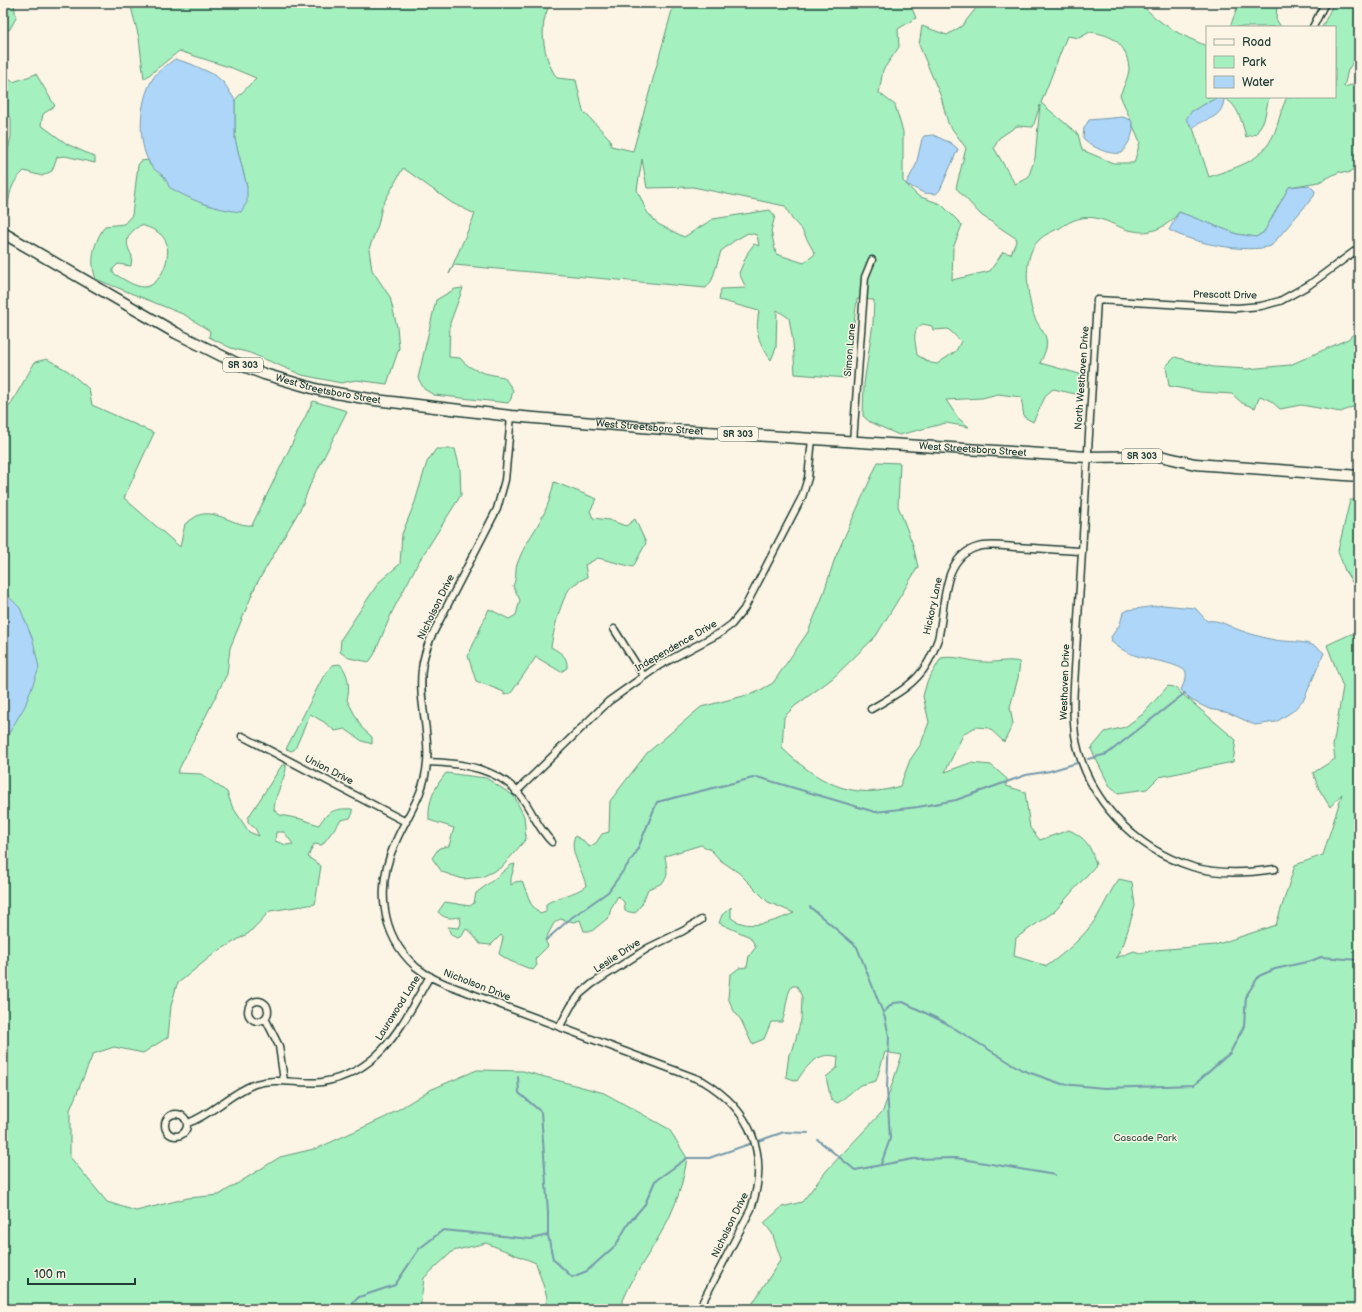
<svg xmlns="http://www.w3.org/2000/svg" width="1362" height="1312" viewBox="0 0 1362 1312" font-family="'Balsamiq Sans',sans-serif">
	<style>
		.green { fill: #a5f0bf; stroke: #62967a; fill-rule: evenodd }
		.water { fill: #aed6f8; stroke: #7599aa }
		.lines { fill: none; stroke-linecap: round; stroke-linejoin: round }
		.stream { stroke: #7599aa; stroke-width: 2 }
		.street-casing { stroke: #1f3d34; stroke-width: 9 }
		.primary-casing { stroke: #1f3d34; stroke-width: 13 }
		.street { stroke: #fcf5e5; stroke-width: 6 }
		.primary { stroke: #fcf5e5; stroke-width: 10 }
		.labels { text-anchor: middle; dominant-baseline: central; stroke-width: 3; stroke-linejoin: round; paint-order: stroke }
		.shield { fill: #fcf5e5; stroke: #617469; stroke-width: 1 }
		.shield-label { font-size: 9px; font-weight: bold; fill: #1f3d34 }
		.street-label { font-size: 10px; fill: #1f3d34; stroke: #fcf5e5 }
		.park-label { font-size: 10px; fill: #335849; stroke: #fcf5e5 }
	</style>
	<rect width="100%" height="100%" fill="#fcf5e5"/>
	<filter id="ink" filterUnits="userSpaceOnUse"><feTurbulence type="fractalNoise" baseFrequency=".025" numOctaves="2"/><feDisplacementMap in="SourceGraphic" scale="8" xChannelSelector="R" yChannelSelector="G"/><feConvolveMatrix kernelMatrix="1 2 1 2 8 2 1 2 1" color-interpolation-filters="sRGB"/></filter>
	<g filter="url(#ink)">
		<path class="green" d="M3,3h11l2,15 -6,11 -7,3z
			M130,3h420c-2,6 -5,12 -6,18 -3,18 2,42 13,57l19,2 7,31 27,28 1,7 22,5 41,-148h236l6,15 -18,11 1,18 -16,23 -4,23 16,12 8,27v49l15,15 23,8 21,21 -9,23 -1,32 38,-9 13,-19 8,2 6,-15 -36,-24 -25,-27 10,-40 -18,-25 -7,-26 -22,-52 3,-19 25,9 15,-9 18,-23h161c15,20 43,34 66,43v51h62l-5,23 -8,14 -10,3c-4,-16 -12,-48 -35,-36 -7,3 -12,7 -19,10l-2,15 3,2 16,49c32,-12 56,-15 68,-51 3,-10 5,-19 10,-29h48v-70h-13l12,-24h23l2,6v43l-11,18 -4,17 15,-4v17l-7,7 7,9v49l-11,8 -9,-1 -20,10 -30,5 -25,45 -8,5 -19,-3 -58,-22c-10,14 -28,23 -45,19 -11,-1 -21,-8 -31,-11 -17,-6 -30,-1 -43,8 -7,3 -16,7 -21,12 -17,16 -12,50 -7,70 7,25 24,23 8,53l43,12 -3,20 -27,-6 -7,6 -13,27 -9,-5 -3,-20 -23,-3 -16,4 -36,2 12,18 11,9 -23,-4 -47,12 -29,-13 -7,-6 1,-32 9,-61 1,-23 -17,-1 -10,79 -52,-4 -2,-32 -4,-24 -12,-8 -1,38 -5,12c-13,-19 -16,-26 -12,-49l-40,-11 2,-11 25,-1 -7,-15 9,-21 6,-8 5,2 -2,-11 -9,-2 -14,8 -13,10 -9,29 -6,8 -252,-23 -5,9 26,-60 -23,-11 -49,-35 -21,38 -4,19 -9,24 3,21 18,27 7,30 2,21 -12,36 -31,-4 -15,3 -39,-8 -52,-22 -19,-5 -22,-11 1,-6 -25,-16 -89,-36c-7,-19 -2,-37 9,-53l19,-2 8,-9 6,-50 3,-4 7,-1 2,5 16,12 81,10 -12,-48v-39l21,-22 -24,-10 -53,-17 -35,28 -5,-41zM1090,32c23,3 36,11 39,36 0,8 -6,20 -9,27l20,47 -6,21h-21l-31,-13 -4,-16 -37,-31 26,-67 12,2zM1040,105l-5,53 -7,20 -13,6 -21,-36 5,-10 18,-12 16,1zM642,159l5,29 46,-1 92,19 7,13 10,11 13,24 -11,9 -28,-9 -5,-23 4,-15 -5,-6 -57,9 -29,18 -26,-13 -11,-12 -10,-22zM141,225c10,3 21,7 25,17 6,13 -5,45 -22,45 -10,0 -22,-9 -31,-14v-4l5,-5 13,2 1,-10c-8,-14 -6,-22 9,-31zM923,324l9,2 1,4 15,-1 13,12 -5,10 -19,13 -6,-1 -14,-8c-1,-12 -7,-25 6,-31z
			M1239,3h38l-1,16 5,8h-51z
			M36,74l19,32 -12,8 -2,11 26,19 28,13v6l-30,-7 -8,1 -5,14 -10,5 -18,-5c-13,11 -16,25 -16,42l-5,-2v-41l8,-33v-19l-8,-6v-37l10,7z
			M463,288l-13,35 -1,34 11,1c11,14 28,16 44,19l9,13 -2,9 -3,4 -74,-8 -10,-6 -6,-11 18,-78 19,-11z
			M1359,329v78h-7l-11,5 -40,-7 -21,4 -9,-8 -11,-5 -5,12 -13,-5 -10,-9 -32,-2 -31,-6 -3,-20 9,-9 38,10 34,2 43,-4 58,-26z
			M47,359l21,12 21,18 3,16 62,28 -30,65 56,49 5,-23c5,-3 9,-7 14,-9 17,-6 37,12 53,10l61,-124 34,10 -37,74 -8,21 -46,79 -26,63 -3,26 -50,99 24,1 26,18 5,14 17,26 10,4 -4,-8 -7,-5v-5l34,-53h4c2,8 -12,30 -12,45l6,5 21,4 18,6c8,-14 17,-17 33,-16l1,4 -3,5 -9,2 -19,25 -8,-1 -6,13 13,9 -6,38 -45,7 -21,22 -34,20 -38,31 -6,22 -3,31 -25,16 -29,-6 -21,7 -23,56v47l37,45 29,9 52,-13 31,-3 61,-38 38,-9 68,-31 44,-27 47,-20 46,1 81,22 65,36 18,29c-4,27 -12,51 -26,75 -14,25 -32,48 -41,76h-75l2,-12 -11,-34 -50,-20 -33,8 -29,27 -4,31h-417v-895l6,-7 26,-45zM276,832h8l9,12 -7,1 -11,-4z
			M436,449h19l5,20 1,26 -43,68 -26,49 -18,43 -5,7 -20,-4 -9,-6 1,-13 38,-57 21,-18 2,-30 13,-32 12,-40z
			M878,462l22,1 -2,43 15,39 5,22 -42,69 -43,42 -38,28 -11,11 -2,31c34,33 70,54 118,38l10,-26 11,-16 8,-22 -6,-26 4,-14 14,-24c16,-3 29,4 44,4 12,1 22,-3 35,0l-2,16 -8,29 3,17 -9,18 -15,-14 -13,-1 -12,6 -19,39 25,-9 21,2 16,14 -1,7 19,6 5,36 10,12 29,-10c17,8 22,16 27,35l-41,46 -39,27 -2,18 33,10c20,-15 36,-28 50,-49 8,-13 13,-26 22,-38l13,3 3,24 -11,37 -8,15 18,-7 6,2 16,-3 59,-5 61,-20 19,-60 28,-10 19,-61 -12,13 -11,-18 -6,-16 22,-14 -2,-13 10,-59 -16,-42 24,-11 8,1v674h-610l32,-50 -9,-26 -8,-10 18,-16 20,-5 25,-32 56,-59 19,-56 -17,-3 -9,29 -16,4 -22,18 -7,-3 -5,-23 11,-9 1,-11c-19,-7 -32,9 -41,24l-11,-4 3,-23 4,-5 8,-29 1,-23 -5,-11h-5c-7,11 -5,24 -10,36h-11l-7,17 -12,5 -11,-24 -7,-9 -6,-13 2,-23 9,-7 8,-1 2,-11 7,-9 -6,-10 -31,-14 3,-8 9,-8v11c19,14 44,3 63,-5l-26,-11 -29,-29 -19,-13 -9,-10 -10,-5 -36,11c1,10 6,22 -5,28 -3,2 -8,3 -12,5l-6,15 -7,9 -10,-2 -1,-9 -6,-6 -7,12 -2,9 -17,14h-8l-4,-11 -6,2 -14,-3 -6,4 -9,17 3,6 -13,13 2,6 -4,5 -23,-9 -11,-7 4,-16 -2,-3 -10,10 -11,-1 -10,-13 -4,-2 -4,7 -5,2 -6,-3 -3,-8 11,1 2,-5 -1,-6c-9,1 -14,3 -22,-5l7,-10 25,4 4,-3 2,-10 16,-12 19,-16 4,-1 -4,14v7l4,-3 7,-1 9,23 9,10 6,-2v-8c13,-8 28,-9 40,-18 -3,-17 -18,-34 -11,-50l9,5 5,6 7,-4 6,-9 7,-2 1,-31 37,-48 54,-46 54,-14 18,-10 35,-51 13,-31 14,-43z
			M554,482l43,17 -7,12 3,7 16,2 17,6 9,-7 11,24 -13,24 -35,-9 -13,7 2,12c-5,3 -12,6 -16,10 -10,11 -18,46 -20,60 10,6 17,9 16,21l-6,4 -25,-15 -25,36 -7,2v-3l-28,-11 -8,-25 21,-47 20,10 7,-4 4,-15 -7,-14c5,-11 1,-16 5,-24 5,-15 15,-28 22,-41 7,-12 11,-25 14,-39z
			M1350,500h9v93l-14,-22 -7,-20z
			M340,664c9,10 10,24 7,36l15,28 10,9v7l-10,-3 -17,-12 -10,2 -11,-9 -14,-8 -15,35 -3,2 -6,-2 37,-72 9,-12z
			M1168,686l6,1 62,53 -3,22 -74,15 -12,12 -29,4 -9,-8 -18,-36 14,-17 20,-5 18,-13z
			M446,773l40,5 28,18 10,20 2,23 -24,28 -20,10 -19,2 -21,-7 -10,-14 7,-10 10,-2 5,-18 -25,-8c-1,-19 5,-32 17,-47z"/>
		<path class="water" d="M175,59l16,5 24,11 9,8 11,17v39l12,48v15l-6,10c-27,-3 -49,-11 -72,-25 -5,-16 -13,-13 -19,-23 -13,-22 -11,-62 2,-84 5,-9 15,-15 23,-21z
			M1218,97l6,2c-2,22 -20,18 -31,29l-7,-9 6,-8z
			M1123,117l8,3c6,12 -3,23 -9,33 -14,2 -29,-5 -39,-15l1,-10 5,-8z
			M933,135l18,8 7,6 -18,41 -4,4 -12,-1 -18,-9 10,-19 6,-26 2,-3z
			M1309,185l6,6 -1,5 -43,50c-25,8 -79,-3 -102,-16l10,-18 58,22 19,3 8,-5 25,-45z
			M3,591l17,17 13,32 6,28 -14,38 -22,37z
			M1163,605l32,3 12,13c11,-2 22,5 32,9 12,4 24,8 36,10 18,3 35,-1 49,13l-20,46 -11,12 -17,11 -21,3 -26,-12 -20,-4 -18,-9 -10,-10 5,-12v-7c-23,-15 -50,-7 -74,-29l-1,-5 9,-13 3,-11 5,-3z"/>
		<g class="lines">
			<path class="stream" d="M1088,759l19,-5 78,-61
				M810,907l47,40 28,71 4,18 -2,52 3,51 -9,25
				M546,940l25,-22 37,-26 28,-39 21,-51 100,-25 118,35 43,-5 38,-7 70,-25 24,-4 27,-8
				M883,1013l10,-10 10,-1 41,20 78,48 40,14 42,4 90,-3 36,-32 14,-27 2,-30 13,-20 16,-7 36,-8 10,-4 38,3
				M518,1077l1,16 22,19 7,100v23
				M818,1140l37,30 58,-11 43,-1 99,17
				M346,1309l13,-12 36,-12 24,-36 24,-19 88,9 17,-4 5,24 19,18 15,-6 29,-26 12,-21 17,-20 10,-23 32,-23h22l75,-26 24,1"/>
			<defs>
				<path id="street" d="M1313,27l12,-24
					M511,416l-6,64 -8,29 -66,128c-4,10 -8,20 -9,32 -4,31 8,62 5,94 -3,33 -19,50 -31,78 -20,43 -17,93 20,126 12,10 28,17 43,22l244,92c48,29 67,73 48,128l-52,100
					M853,442l12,-165 7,-17
					M614,629l29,46
					M871,709c21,-12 44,-24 56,-45 5,-8 8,-17 11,-25 8,-30 2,-82 40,-92 11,-3 25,-1 36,0 22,1 45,3 67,4
					M242,736l164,86
					M427,762c34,1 75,6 96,37 10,14 16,31 29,43
					M516,792l93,-91 51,-36 60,-32 12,-9 12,-15 58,-112 6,-19 4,-39
					M1275,869c-27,4 -55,6 -82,-2 -59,-18 -108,-70 -118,-132 -2,-16 -2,-32 -1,-49l23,-386 140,8 24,-2 19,-5 29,-16 50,-37
					M248 1011a10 10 0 1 1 20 0a10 10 0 1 1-20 0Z
					M265,1018l14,28 5,35
					M560,1026l11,-20 9,-12 12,-10 56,-36 35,-17 18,-11
					M165 1125a11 11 0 1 1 22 0a11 11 0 1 1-22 0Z
					M188,1123c25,-9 42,-30 67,-39 23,-7 44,1 67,-2 60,-10 80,-58 108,-106"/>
				<g id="primary">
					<path id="s1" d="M3,233l173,100 60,30 28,11 55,16 56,10 136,16 165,14 411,27 73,-1 35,8 164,12"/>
				</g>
			</defs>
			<use href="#street" class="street-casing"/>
			<use href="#primary" class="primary-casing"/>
			<use href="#street" class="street"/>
			<use href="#primary" class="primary"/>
		</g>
	</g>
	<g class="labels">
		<g class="shield">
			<rect x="223" y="358" width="40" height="14" rx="3"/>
			<rect x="718" y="427" width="40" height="14" rx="3"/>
			<rect x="1122" y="449" width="40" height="14" rx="3"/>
		</g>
		<g class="shield-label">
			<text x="243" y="365">SR 303</text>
			<text x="738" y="434">SR 303</text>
			<text x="1142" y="456">SR 303</text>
		</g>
		<g class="street-label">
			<text transform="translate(1225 295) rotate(1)">Prescott Drive</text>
			<text transform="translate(850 350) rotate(-85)">Simon Lane</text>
			<text transform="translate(1082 378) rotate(-86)">North Westhaven Drive</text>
			<text stroke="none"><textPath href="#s1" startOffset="363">West Streetsboro Street</textPath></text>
			<text stroke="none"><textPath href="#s1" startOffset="687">West Streetsboro Street</textPath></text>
			<text stroke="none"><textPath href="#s1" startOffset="1011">West Streetsboro Street</textPath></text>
			<text transform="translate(933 606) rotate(-78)">Hickory Lane</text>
			<text transform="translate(436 607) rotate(-64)">Nicholson Drive</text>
			<text transform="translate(676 646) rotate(-30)">Independence Drive</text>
			<text transform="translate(1065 682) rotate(-88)">Westhaven Drive</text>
			<text transform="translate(329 770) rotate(27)">Union Drive</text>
			<text transform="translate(617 956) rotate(-33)">Leslie Drive</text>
			<text transform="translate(477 985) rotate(21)">Nicholson Drive</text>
			<text transform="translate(398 1008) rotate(-58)">Laurawood Lane</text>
			<text transform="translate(730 1225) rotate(-64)">Nicholson Drive</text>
		</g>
		<g class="park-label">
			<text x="1145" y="1138">Cascade Park</text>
		</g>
	</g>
	<rect width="1362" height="1312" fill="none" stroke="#fcf5e5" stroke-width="16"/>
	<rect x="8" y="8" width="1346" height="1296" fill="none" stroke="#1f3d34" stroke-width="1.5" filter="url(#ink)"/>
	<rect x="1206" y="26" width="130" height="72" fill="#fcf5e5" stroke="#a4ab9e"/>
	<rect x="1214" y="39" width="20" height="6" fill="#fcf5e5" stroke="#a4ab9e"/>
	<text x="1242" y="46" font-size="12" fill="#1f3d34">Road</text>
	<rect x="1214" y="56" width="20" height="12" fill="#a5f0bf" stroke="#a4ab9e"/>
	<text x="1242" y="66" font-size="12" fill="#1f3d34">Park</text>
	<rect x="1214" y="76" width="20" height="12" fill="#aed6f8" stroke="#a4ab9e"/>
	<text x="1242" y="86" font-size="12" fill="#1f3d34">Water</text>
	<path d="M28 1278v6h107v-6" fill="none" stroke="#1f3d34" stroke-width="2"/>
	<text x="34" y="1278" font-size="12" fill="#1f3d34" stroke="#fcf5e5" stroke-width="3" paint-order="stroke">100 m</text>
</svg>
